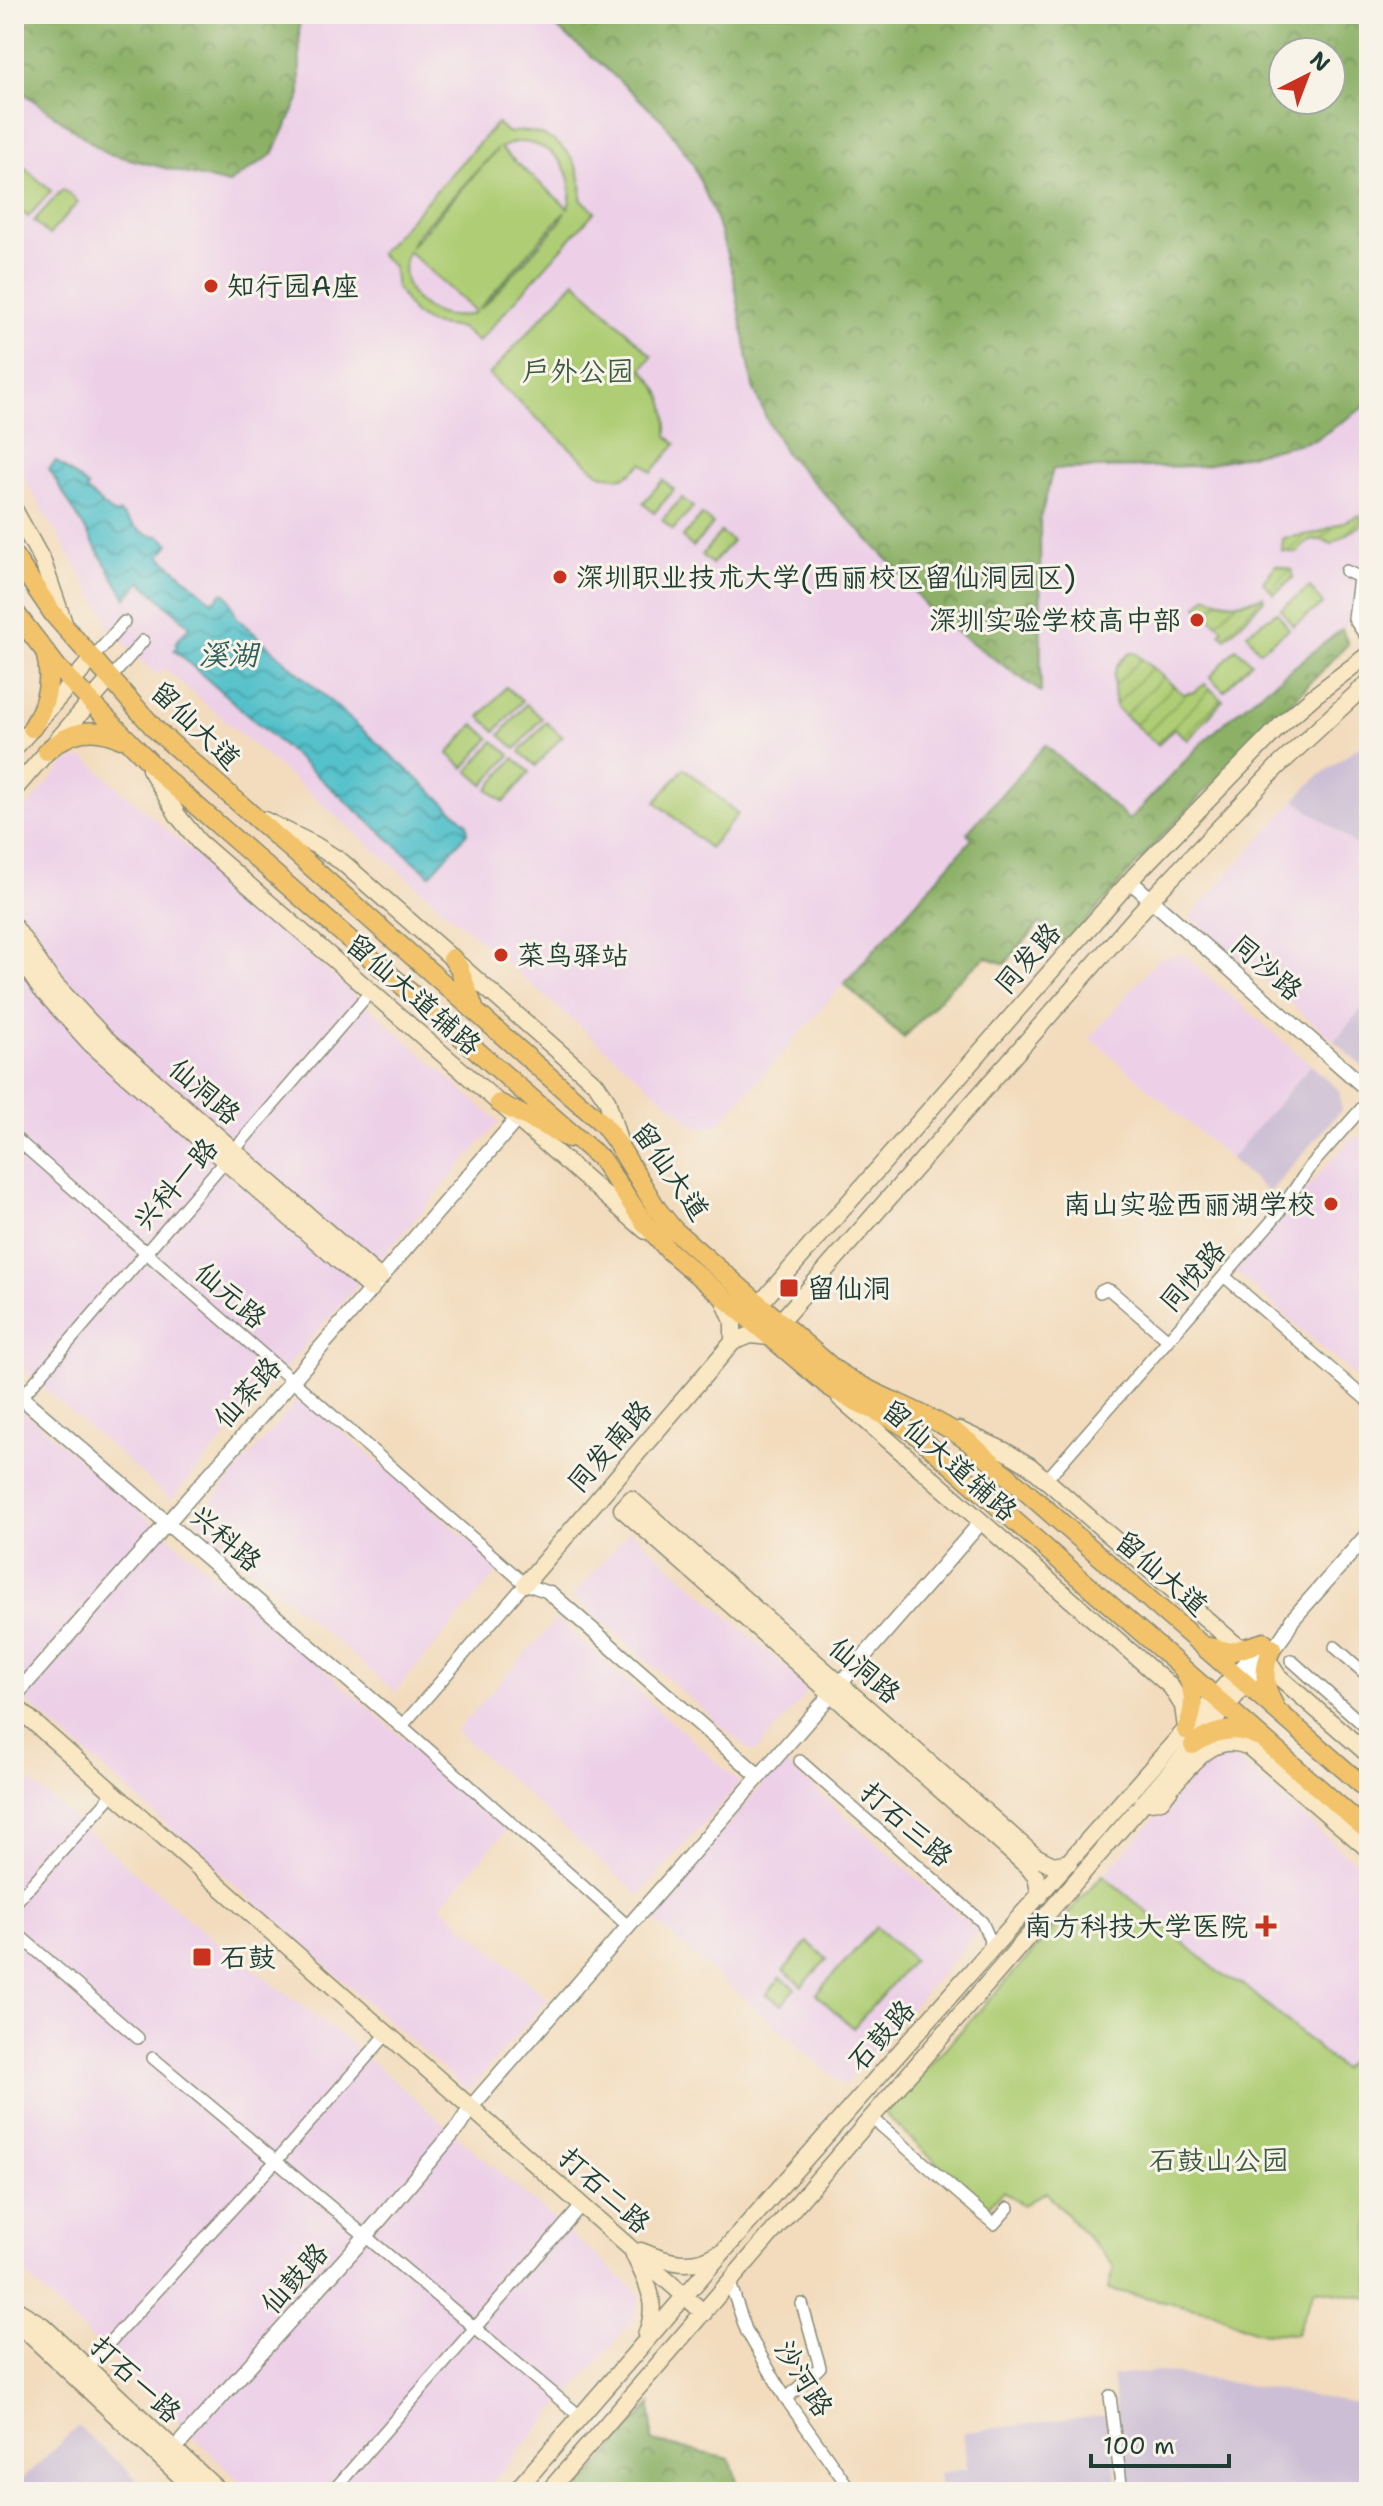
<svg xmlns="http://www.w3.org/2000/svg" width="1383" height="2506" viewBox="0 0 1383 2506" font-family="'Shantell Sans','LXGW WenKai TC',sans-serif">
	<style>
		.built { fill: #edd0e8 }
		.industrial { fill: #ccbed4 }
		.forest { fill: url(#forest-crowns); stroke: #55764d; stroke-width: 2; fill-rule: evenodd }
		.park { fill: #afcd74; stroke: #678554; stroke-width: 2; fill-rule: evenodd }
		.garden { fill: url(#garden-furrows); stroke: #678554; stroke-width: 2 }
		.water { fill: url(#water-waves); stroke: #3a7f80; stroke-width: 2 }
		.lines { fill: none; stroke-linecap: round; stroke-linejoin: round }
		.minor-casing { stroke: #898c78; stroke-width: 14 }
		.tertiary-casing { stroke: #898c78; stroke-width: 17 }
		.secondary-casing { stroke: #898c78; stroke-width: 19 }
		.primary-casing { stroke: #898c78; stroke-width: 21 }
		.minor { stroke: #fff; stroke-width: 11 }
		.tertiary { stroke: #fff; stroke-width: 14 }
		.secondary { stroke: #fae7c3; stroke-width: 16 }
		.primary { stroke: #f2c36a; stroke-width: 18 }
		.poi-dot { fill: #c8321e; stroke: #f7f3e8; stroke-width: 3 }
		.labels { text-anchor: middle; dominant-baseline: central; stroke-width: 6; stroke-linejoin: round; paint-order: stroke }
		.poi-label { font-size: 28px; fill: #1f3d34; stroke: #f7f3e8; text-anchor: start }
		.park-label { font-size: 28px; fill: #3c5a41; stroke: #f7f3e8 }
		.street-label { font-size: 28px; fill: #1f3d34; stroke: #f7f3e8 }
		.water-label { font-size: 30px; font-style: italic; fill: #2c5e5a; stroke: #f7f3e8 }
	</style>
	<defs>
		<pattern id="forest-crowns" width="20" height="18" patternUnits="userSpaceOnUse" patternTransform="scale(2)"><rect width="20" height="18" fill="#8bb066"/><path d="M2 6a3 3 0 1 1 6 0M12 15a3 3 0 1 1 6 0" fill="none" stroke="#719055"/></pattern>
		<pattern id="garden-furrows" width="10" height="10" patternUnits="userSpaceOnUse" patternTransform="scale(2)"><rect width="10" height="10" fill="#afcd74"/><path d="M-1 1l2-2M0 10L10 0M9 11l2-2" fill="none" stroke="#8ea860"/></pattern>
		<pattern id="water-waves" width="16" height="10" patternUnits="userSpaceOnUse" patternTransform="scale(2)"><rect width="16" height="10" fill="#54c1cb"/><path d="M0 5q4-4 8 0t8 0" fill="none" stroke="#459ea6"/></pattern>
	</defs>
	<rect width="100%" height="100%" fill="#f7f3e8"/>
	<filter id="ink" filterUnits="userSpaceOnUse"><feTurbulence type="fractalNoise" baseFrequency=".0125" numOctaves="2"/><feDisplacementMap in="SourceGraphic" scale="16" xChannelSelector="R" yChannelSelector="G"/><feConvolveMatrix kernelMatrix="1 2 1 2 8 2 1 2 1" color-interpolation-filters="sRGB"/></filter>
	<filter id="wash" filterUnits="userSpaceOnUse"><feTurbulence type="fractalNoise" baseFrequency=".006" numOctaves="4" result="noise"/><feDisplacementMap in="SourceGraphic" scale="32" xChannelSelector="R" yChannelSelector="G"/><feGaussianBlur stdDeviation="1.8" result="paint"/><feColorMatrix in="noise" values="0 0 0 0 0 0 0 0 0 0 0 0 0 0 0 0 0 1.4 0 .05"/><feComposite in="paint" operator="in"/></filter>
	<g filter="url(#wash)">
		<rect width="100%" height="100%" fill="#f3dcbd"/>
		<path class="built" d="M14,14h812l457,86h48v-48l38,-15v573l-39,27 -92,74 -110,109 -82,-74 -79,87 6,5 -253,285 -9,5h-10l-8,-4 -529,-456 -8,7 -51,-51 3,-4 -94,-159z
			M85,758l414,364 -328,378 -157,-138v-540l54,-62z
			M1295,800l68,50 6,9v141l-35,41 -144,-124z
			M1182,954l129,111 -81,94 -140,-121 68,-79z
			M1369,1137v252l-135,-119 117,-132z
			M301,1396l200,172 -106,124 -200,-172z
			M14,1403l494,425 -67,78 107,93 -80,92 -454,-401z
			M630,1530l174,154v13l-48,54 -7,-1 -176,-154z
			M557,1619l183,164 -101,113 -183,-165z
			M1214,1758h12l12,3 131,113v164l-27,32 -98,-85 -21,-8 -120,-102 101,-110z
			M783,1761l195,170 -134,155 -195,-170z
			M14,1767l182,159 151,114 294,255 -7,25 -150,172h-233l-237,-228z"/>
		<path class="industrial" d="M1369,739v120l-6,-9 -68,-50 21,-22z
			M1369,1000v72l-35,-31z
			M1311,1065l29,26 1,19 -72,83 -39,-34z
			M1159,2371l210,34v87h-242l-15,-116z
			M1108,2415l10,77h-178l-2,-19 29,-4 -4,-37z
			M78,2426l73,66h-137v-5z"/>
		<path class="forest" d="M14,14h285l1,83 -27,57 -45,30 -122,-31 -92,-67z
			M540,14h829v390l-54,36 -114,26 -148,3 -13,51 1,172 -107,-76 -44,-54 -104,-108 -19,-34 -14,-33 -20,-113 -18,-58 -23,-54 -29,-41 -61,-56zM1331,52v48h-48v-48z
			M1342,629l6,15 -189,195 -88,100 -9,3 -22,-19 -35,41 -19,-7 -35,29 -47,52 -60,-54 128,-145 -5,-6 78,-88 84,75 73,-77 36,-32z
			M651,2404l1,37 78,18 10,33h-164z"/>
		<path class="park" d="M497,123l11,10c41,-9 78,24 73,66l14,12 -117,131 -17,-14 -30,-4 -18,-11 -17,-26 -3,-21 -14,-12zM515,142c37,-2 64,30 53,66l-68,-60zM496,150v1l-86,96 6,-11zM565,212l-6,11 -70,78 -10,8zM408,251l67,60v1c-39,17 -84,-19 -67,-61z
			M14,158l37,33 -23,26 -14,-12z
			M63,189l15,13 -29,33 -15,-14z
			M575,281l77,75 -10,13c21,22 26,36 25,67l9,8 -24,28 -10,-9c-16,17 -22,17 -44,10l-109,-98z
			M663,480l11,10 -20,23 -11,-10z
			M682,498l11,9 -20,23 -11,-10z
			M702,515l11,9 -20,23 -11,-9z
			M721,532l11,9 -20,23 -10,-9z
			M1310,587l13,17 -30,22 -12,-17z
			M1277,612l12,17 -30,22 -12,-18z
			M1236,648l15,14 -27,29 -14,-14z
			M506,687l16,14 -26,30 -16,-14z
			M526,704l16,14 -26,31 -16,-14z
			M546,722l16,14 -26,30 -16,-14z
			M474,724l16,14 -26,30 -16,-14z
			M494,741l16,14 -26,30 -16,-14z
			M514,758l16,14 -26,30 -16,-13z
			M684,768l54,46 -29,34 -53,-46z
			M1103,1875l120,101 21,9 98,84 17,-19 10,9v239l-54,-9 -19,45 -43,-2 -40,-20 -105,-23 6,-23 -68,-74 -23,13 -20,-14 -18,18 -100,-95z
			M876,1927l37,33 -60,68 -37,-34z
			M808,1942l19,17 -25,27 -18,-16z
			M781,1977l14,11 -13,17 -15,-11z"/>
		<path class="garden" d="M1360,515l3,9 -31,20c-14,-8 -25,-5 -35,9l-15,-2 1,-13 34,-5z
			M1276,565l16,5 1,8 -19,16 -11,-12z
			M1207,596c19,9 36,9 56,0l1,4 -38,38 -6,-5 3,-4 -25,-23z
			M1130,653h5l48,41 11,-2 11,-8 18,16 -35,40 -14,-12 -16,17 -42,-37c-2,-25 -9,-39 14,-55z"/>
		<path class="water" d="M56,461l32,26 -2,3 29,25 4,-3c12,11 23,25 41,24l9,8 -9,12 53,46 10,-10 6,6 8,20 230,205 1,9 -38,43 -256,-225 3,-4 -2,-3 15,-17 -49,-44 -15,16 -77,-129z"/>
	</g>
	<g filter="url(#ink)">
		<g class="lines">
			<defs>
				<path id="minor" d="M1346,571l13,6 -5,42 15,22
					M92,659l32,-37
					M110,679l33,-38
					M14,1137l511,447 25,9
					M1224,1276l145,126
					M1100,1292l6,-3 5,2 57,49
					M14,1406l357,-415
					M1046,1480l231,-265 32,-47 60,-68
					M525,1584l-123,142 226,200
					M1335,1647l34,30
					M1291,1660l78,70
					M800,1761l182,161 8,18 -2,12
					M14,1904l100,-111
					M14,1931l124,107
					M153,2058l428,359
					M871,2117l123,107 14,-16
					M730,2283l16,47 40,69 66,93
					M86,2368l189,-206 112,-128
					M1110,2396l12,96
					M786,2399l34,-32 -18,-63
					M332,2492l250,-287"/>
				<path id="tertiary" d="M1130,881l239,210
					M14,1391l388,335
					M550,1593l209,183
					M1235,1674l29,-32
					M1246,1684c13,-23 36,-40 46,-64l77,-87
					M14,1697l278,-316 225,-262
					M169,2455l196,-218 94,-111 12,-19 511,-586"/>
				<path id="secondary" d="M14,509l29,53 21,61
					M14,749l78,-90
					M150,769l28,47 21,26 447,389
					M14,790l96,-111
					M264,820l51,25 27,17 255,223 10,15 13,45
					M14,926l37,54 52,56 277,242
					M14,950l26,38 51,56 280,245
					M723,1298l10,23v21
					M751,1314l385,-440 147,-151 31,-27 55,-42
					M772,1331l385,-438 120,-126 92,-85
					M840,1398l331,289 12,19 3,22
					M959,1430l46,21 25,15 205,178 10,5
					M525,1584l208,-242 18,-7 19,2
					M1267,1659l11,17 91,79
					M14,1705l690,608
					M1142,1803c5,-1 14,-1 19,-3 4,-3 9,-11 12,-15 21,-23 42,-54 76,-38l120,103
					M1040,1896l-4,-19 -9,-11 -405,-357 9,-10 404,357 18,9 17,-3
					M641,2251c26,11 50,19 76,3
					M634,2255c14,28 25,49 12,80
					M14,2308l28,17 178,167
					M14,2323l15,11 168,158
					M515,2492l213,-246 507,-572
					M548,2492l698,-808"/>
				<path id="primary" d="M14,556l40,59 102,115 447,394 14,19 40,66 17,21 161,140c42,29 93,41 134,72l400,349
					M14,611l43,56 111,114 433,378 43,63 24,28 159,135c29,20 64,29 92,52l450,395
					M32,728c14,-23 21,-49 13,-76
					M47,751c23,-20 46,-26 74,-12
					M452,958l7,10 15,40
					M499,1103l69,35
					M1205,1646l26,6 33,-10
					M1272,1648c-9,19 -9,38 2,57
					M1184,1671c12,20 11,39 2,59
					M1193,1745c20,-14 40,-20 64,-9"/>
			</defs>
			<use href="#minor" class="minor-casing"/>
			<use href="#tertiary" class="tertiary-casing"/>
			<use href="#secondary" class="secondary-casing"/>
			<use href="#primary" class="primary-casing"/>
			<use href="#minor" class="minor"/>
			<use href="#tertiary" class="tertiary"/>
			<use href="#secondary" class="secondary"/>
			<use href="#primary" class="primary"/>
		</g>
	</g>
	<g class="poi-dot">
		<circle cx="211" cy="286" r="8"/>
		<circle cx="560" cy="577" r="8"/>
		<circle cx="1197" cy="620" r="8"/>
		<circle cx="501" cy="955" r="8"/>
		<circle cx="1331" cy="1204" r="8"/>
		<rect x="779" y="1278" width="20" height="20" rx="4"/>
		<path d="M1262 1914h8v8h8v8h-8v8h-8v-8h-8v-8h8z"/>
		<rect x="192" y="1947" width="20" height="20" rx="4"/>
	</g>
	<g class="labels">
		<g class="poi-label">
			<text x="227" y="286">知行园A座</text>
			<text x="576" y="577">深圳职业技术大学(西丽校区留仙洞园区)</text>
			<text x="1181" y="620" text-anchor="end">深圳实验学校高中部</text>
			<text x="517" y="955">菜鸟驿站</text>
			<text x="1315" y="1204" text-anchor="end">南山实验西丽湖学校</text>
			<text x="807" y="1288">留仙洞</text>
			<text x="1248" y="1926" text-anchor="end">南方科技大学医院</text>
			<text x="220" y="1957">石鼓</text>
		</g>
		<g class="park-label">
			<text x="578" y="371">户外公园</text>
			<text x="1219" y="2160">石鼓山公园</text>
		</g>
		<g class="street-label">
			<text transform="translate(196 725) rotate(44)">留仙大道</text>
			<text transform="translate(1027 958) rotate(-49)">同发路</text>
			<text transform="translate(1267 967) rotate(41)">同沙路</text>
			<text transform="translate(414 994) rotate(41)">留仙大道辅路</text>
			<text transform="translate(205 1091) rotate(41)">仙洞路</text>
			<text transform="translate(671 1171) rotate(55)">留仙大道</text>
			<text transform="translate(175 1184) rotate(-49)">兴科一路</text>
			<text transform="translate(1192 1276) rotate(-49)">同悦路</text>
			<text transform="translate(231 1295) rotate(41)">仙元路</text>
			<text transform="translate(247 1392) rotate(-48)">仙茶路</text>
			<text transform="translate(609 1446) rotate(-49)">同发南路</text>
			<text transform="translate(950 1460) rotate(41)">留仙大道辅路</text>
			<text transform="translate(226 1538) rotate(41)">兴科路</text>
			<text transform="translate(1162 1573) rotate(41)">留仙大道</text>
			<text transform="translate(865 1670) rotate(41)">仙洞路</text>
			<text transform="translate(907 1824) rotate(41)">打石三路</text>
			<text transform="translate(881 2035) rotate(-48)">石鼓路</text>
			<text transform="translate(605 2190) rotate(42)">打石二路</text>
			<text transform="translate(294 2278) rotate(-48)">仙鼓路</text>
			<text transform="translate(804 2378) rotate(58)">沙河路</text>
			<text transform="translate(136 2379) rotate(43)">打石一路</text>
		</g>
		<g class="water-label">
			<text x="228" y="654">溪湖</text>
		</g>
	</g>
	<rect width="1383" height="2506" fill="none" stroke="#f7f3e8" stroke-width="48"/>
	<g transform="translate(1307 76) rotate(42)"><circle r="38" fill="#f7f3e8" stroke="#a1aaa0" stroke-width="2"/>
	<path d="M0-6L14 30L0 20L-14 30Z" fill="#c8321e"/>
	<text y="-12" font-size="22" font-weight="bold" text-anchor="middle" fill="#1f3d34">N</text>
	</g>
	<path d="M1091 2454v12h138v-12" fill="none" stroke="#1f3d34" stroke-width="4"/>
	<text x="1103" y="2454" font-size="24" fill="#1f3d34" stroke="#f7f3e8" stroke-width="6" paint-order="stroke">100 m</text>
</svg>
